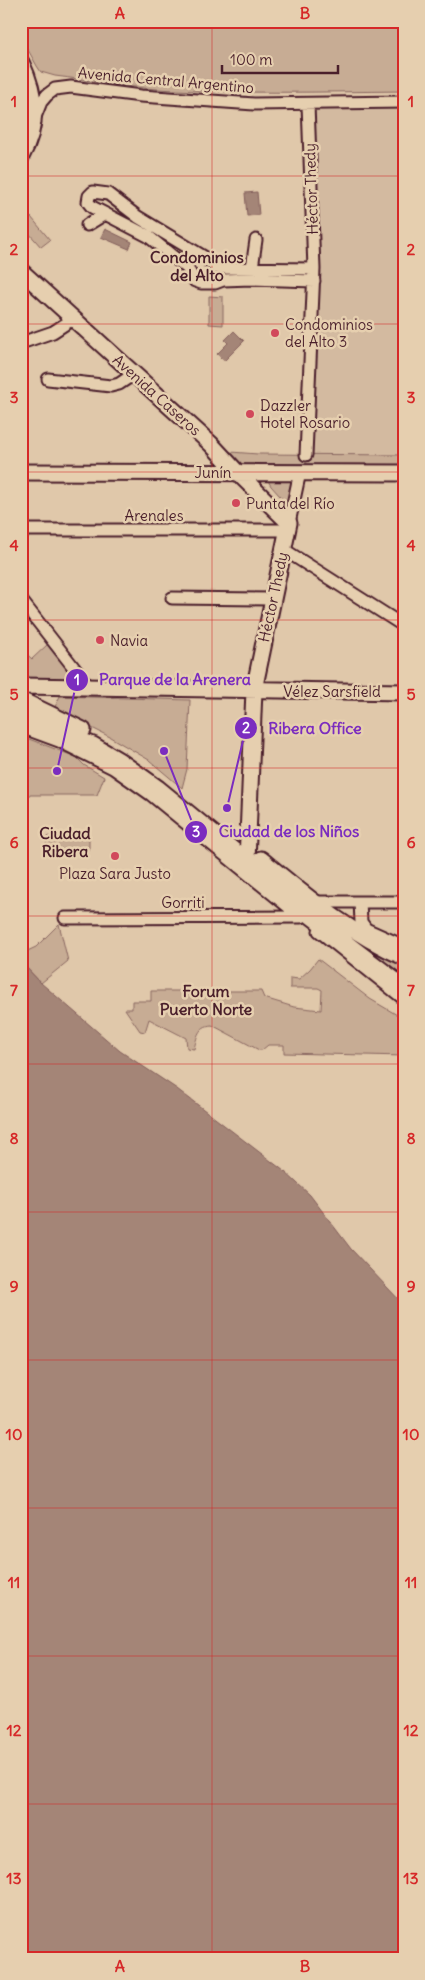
<svg xmlns="http://www.w3.org/2000/svg" width="425" height="1980" viewBox="0 0 425 1980" font-family="Delius,sans-serif">
	<style>
		.built { fill: #d3baa0 }
		.green { fill: #c7ac94; stroke: #886660 }
		.water { fill: #a48577; stroke: #805c59 }
		.lines { fill: none; stroke-linecap: round; stroke-linejoin: round }
		.minor-casing { stroke: #4a1f2b; stroke-width: 15 }
		.major-casing { stroke: #4a1f2b; stroke-width: 19 }
		.minor { stroke: #e6cfaf; stroke-width: 11 }
		.major { stroke: #e6cfaf; stroke-width: 15 }
		.grid { fill: none; stroke: #d62828; stroke-width: 1; stroke-opacity: 0.55 }
		.poi-dot { fill: #d1495b; stroke: #e6cfaf; stroke-width: 2 }
		.labels { text-anchor: middle; dominant-baseline: central; stroke-width: 5; stroke-linejoin: round; paint-order: stroke }
		.street-label { font-size: 15px; fill: #4a1f2b; stroke: #e6cfaf }
		.poi-label { font-size: 15px; fill: #4a1f2b; stroke: #e6cfaf; text-anchor: start }
		.neighbourhood-label { font-size: 16px; font-weight: bold; fill: #4a1f2b; stroke: #e6cfaf }
		.leader { fill: none; stroke: #7b2cbf; stroke-width: 2 }
		.callout-dot { fill: #7b2cbf; stroke: #e6cfaf; stroke-width: 2 }
		.mark-label { font-size: 15px; text-anchor: middle; font-weight: bold; fill: #fff }
		.callout-label { font-size: 16px; text-anchor: middle; font-weight: bold; fill: #7b2cbf; stroke: #e6cfaf; stroke-width: 5; stroke-linejoin: round; paint-order: stroke }
		.neatline { fill: none; stroke: #d62828; stroke-width: 2 }
		.grid-label { font-size: 16px; text-anchor: middle; font-weight: bold; fill: #d62828 }
	</style>
	<rect width="100%" height="100%" fill="#e0c8aa"/>
	<filter id="ink" filterUnits="userSpaceOnUse"><feTurbulence type="fractalNoise" baseFrequency=".02" numOctaves="2"/><feDisplacementMap in="SourceGraphic" scale="10" xChannelSelector="R" yChannelSelector="G"/><feConvolveMatrix kernelMatrix="1 2 1 2 8 2 1 2 1" color-interpolation-filters="sRGB"/></filter>
	<g filter="url(#ink)">
		<path class="built" d="M404,102v353h-98l8,-174 -6,-177z"/>
		<path class="green" d="M24,21h380v70c-83,1 -165,3 -247,-2 -34,-2 -68,-9 -102,-13l-14,-4 -4,-6 -14,-25 -1,-12z
			M31,217l19,23 -9,7 -19,-22z
			M209,296l14,1v28l-14,-1z
			M217,451l41,3 146,1v18l-167,-1z
			M266,477l26,2 -4,26 -17,-19z
			M48,644l21,28 -1,5 -3,3 -44,-1v-30l11,10z
			M60,696l130,4 -3,69 -5,19 -33,-28 -39,-23 -56,-28z
			M21,736l55,21 8,8 20,12 -7,18h-76z
			M58,834l28,1 3,4v11l-3,2h-36l-4,-4 1,-11z
			M59,924l9,37 -27,22 -20,-21v-8l15,-7z
			M362,944h4l38,16v22l-42,-35z
			M318,959l52,40 34,20v37l-120,-3v-8h-16l-6,5h-3l-47,-25c-14,1 -15,12 -18,24l-7,-1 -1,-10 -37,-19 -4,13 -5,-1 -15,-22h7v-8h19v-10h110l3,7 30,9 27,3 1,-20 -4,-2h-28v-10l9,1 11,-10z"/>
		<path class="water" d="M257,192l2,23 -12,1 -2,-23z
			M105,229l27,13 -3,7 -28,-12z
			M234,331l10,10 -20,20 -7,-7 11,-11 -3,-3z
			M21,962l20,21 79,68 57,38 107,82 26,24 41,54 53,56v654h-383z"/>
		<g class="lines">
			<defs>
				<path id="minor" d="M35,117l6,-15 6,-7 8,-6 16,-2 70,9 113,8 150,-2
					M87,225l18,-11
					M252,268l4,-28
					M314,281l-63,-2 -28,1 -8,3h-14l-6,-2 -8,-13 -39,-32 -56,-29 -4,-5 1,-6 4,-4 15,2 30,23 66,40 12,11 98,1
					M21,343l32,-11 20,-13
					M48,379l63,7 8,-2 15,-10
					M306,455l8,-186 -6,-165
					M289,523l11,-51
					M21,530h266
					M283,549l121,77
					M172,598l101,1
					M21,600l68,87
					M21,727l38,14 54,27 37,26 141,115
					M313,902h91
					M360,902l1,20 5,7 38,17
					M65,918l236,-1
					M319,931l85,68"/>
				<path id="major" d="M21,62c16,34 18,62 0,95
					M21,271l190,173 26,28
					M21,472l383,1
					M242,477l47,46 -35,167 -7,171
					M21,686l383,6
					M21,700l62,30
					M21,716l72,29 27,16 38,27 89,73 56,49 101,77
					M261,859c45,37 89,75 143,98"/>
			</defs>
			<use href="#minor" class="minor-casing"/>
			<use href="#major" class="major-casing"/>
			<use href="#minor" class="minor"/>
			<use href="#major" class="major"/>
		</g>
	</g>
	<path class="grid" d="M212,21v1938M21,176h383M21,324h383M21,472h383M21,620h383M21,768h383M21,916h383M21,1064h383M21,1212h383M21,1360h383M21,1508h383M21,1656h383M21,1804h383"/>
	<g class="poi-dot">
		<circle cx="275" cy="333" r="5"/>
		<circle cx="250" cy="414" r="5"/>
		<circle cx="236" cy="503" r="5"/>
		<circle cx="100" cy="640" r="5"/>
		<circle cx="115" cy="856" r="5"/>
	</g>
	<g class="labels">
		<g class="street-label">
			<text transform="translate(166 80) rotate(5)">Avenida Central Argentino</text>
			<text transform="translate(311 189) rotate(-92)">Héctor Thedy</text>
			<text transform="translate(157 395) rotate(42)">Avenida Caseros</text>
			<text x="213" y="472">Junín</text>
			<text x="154" y="515">Arenales</text>
			<text transform="translate(273 597) rotate(-78)">Héctor Thedy</text>
			<text x="332" y="691">Vélez Sarsfield</text>
			<text x="183" y="902">Gorriti</text>
		</g>
		<g class="poi-label">
			<text x="285" y="324">Condominios<tspan x="285" dy="17">del Alto 3</tspan></text>
			<text x="260" y="405">Dazzler<tspan x="260" dy="17">Hotel Rosario</tspan></text>
			<text x="246" y="503">Punta del Río</text>
			<text x="110" y="640">Navia</text>
			<text x="115" y="873" text-anchor="middle">Plaza Sara Justo</text>
		</g>
		<g class="neighbourhood-label">
			<text x="197" y="257">Condominios<tspan x="197" dy="18">del Alto</tspan></text>
			<text x="65" y="833">Ciudad<tspan x="65" dy="18">Ribera</tspan></text>
			<text x="206" y="991">Forum<tspan x="206" dy="18">Puerto Norte</tspan></text>
		</g>
	</g>
	<path class="leader" d="M57 771L77 680M227 808L246 728M164 751L196 832"/>
	<g class="callout-dot">
		<circle cx="57" cy="771" r="5"/>
		<circle cx="227" cy="808" r="5"/>
		<circle cx="164" cy="751" r="5"/>
		<circle cx="77" cy="680" r="12"/>
		<circle cx="246" cy="728" r="12"/>
		<circle cx="196" cy="832" r="12"/>
	</g>
	<g class="mark-label">
		<text x="77" y="685">1</text>
		<text x="246" y="733">2</text>
		<text x="196" y="837">3</text>
	</g>
	<g class="callout-label">
		<text x="175" y="685">Parque de la Arenera</text>
		<text x="315" y="734">Ribera Office</text>
		<text x="289" y="837">Ciudad de los Niños</text>
	</g>
	<rect width="425" height="1980" fill="none" stroke="#e6cfaf" stroke-width="55"/>
	<path d="M222 65v8h116v-8" fill="none" stroke="#4a1f2b" stroke-width="2.5"/>
	<text x="230" y="65" font-size="15" fill="#4a1f2b" stroke="#e6cfaf" stroke-width="4" paint-order="stroke">100 m</text>
	<rect x="28" y="28" width="370" height="1924" class="neatline"/>
	<g class="grid-label">
		<text x="120" y="19">A</text>
		<text x="305" y="19">B</text>
		<text x="14" y="107">1</text>
		<text x="411" y="107">1</text>
		<text x="14" y="255">2</text>
		<text x="411" y="255">2</text>
		<text x="14" y="403">3</text>
		<text x="411" y="403">3</text>
		<text x="14" y="551">4</text>
		<text x="411" y="551">4</text>
		<text x="14" y="700">5</text>
		<text x="411" y="700">5</text>
		<text x="14" y="848">6</text>
		<text x="411" y="848">6</text>
		<text x="14" y="996">7</text>
		<text x="411" y="996">7</text>
		<text x="14" y="1144">8</text>
		<text x="411" y="1144">8</text>
		<text x="14" y="1292">9</text>
		<text x="411" y="1292">9</text>
		<text x="14" y="1440">10</text>
		<text x="411" y="1440">10</text>
		<text x="14" y="1588">11</text>
		<text x="411" y="1588">11</text>
		<text x="14" y="1736">12</text>
		<text x="411" y="1736">12</text>
		<text x="14" y="1884">13</text>
		<text x="411" y="1884">13</text>
		<text x="120" y="1972">A</text>
		<text x="305" y="1972">B</text>
	</g>
</svg>
